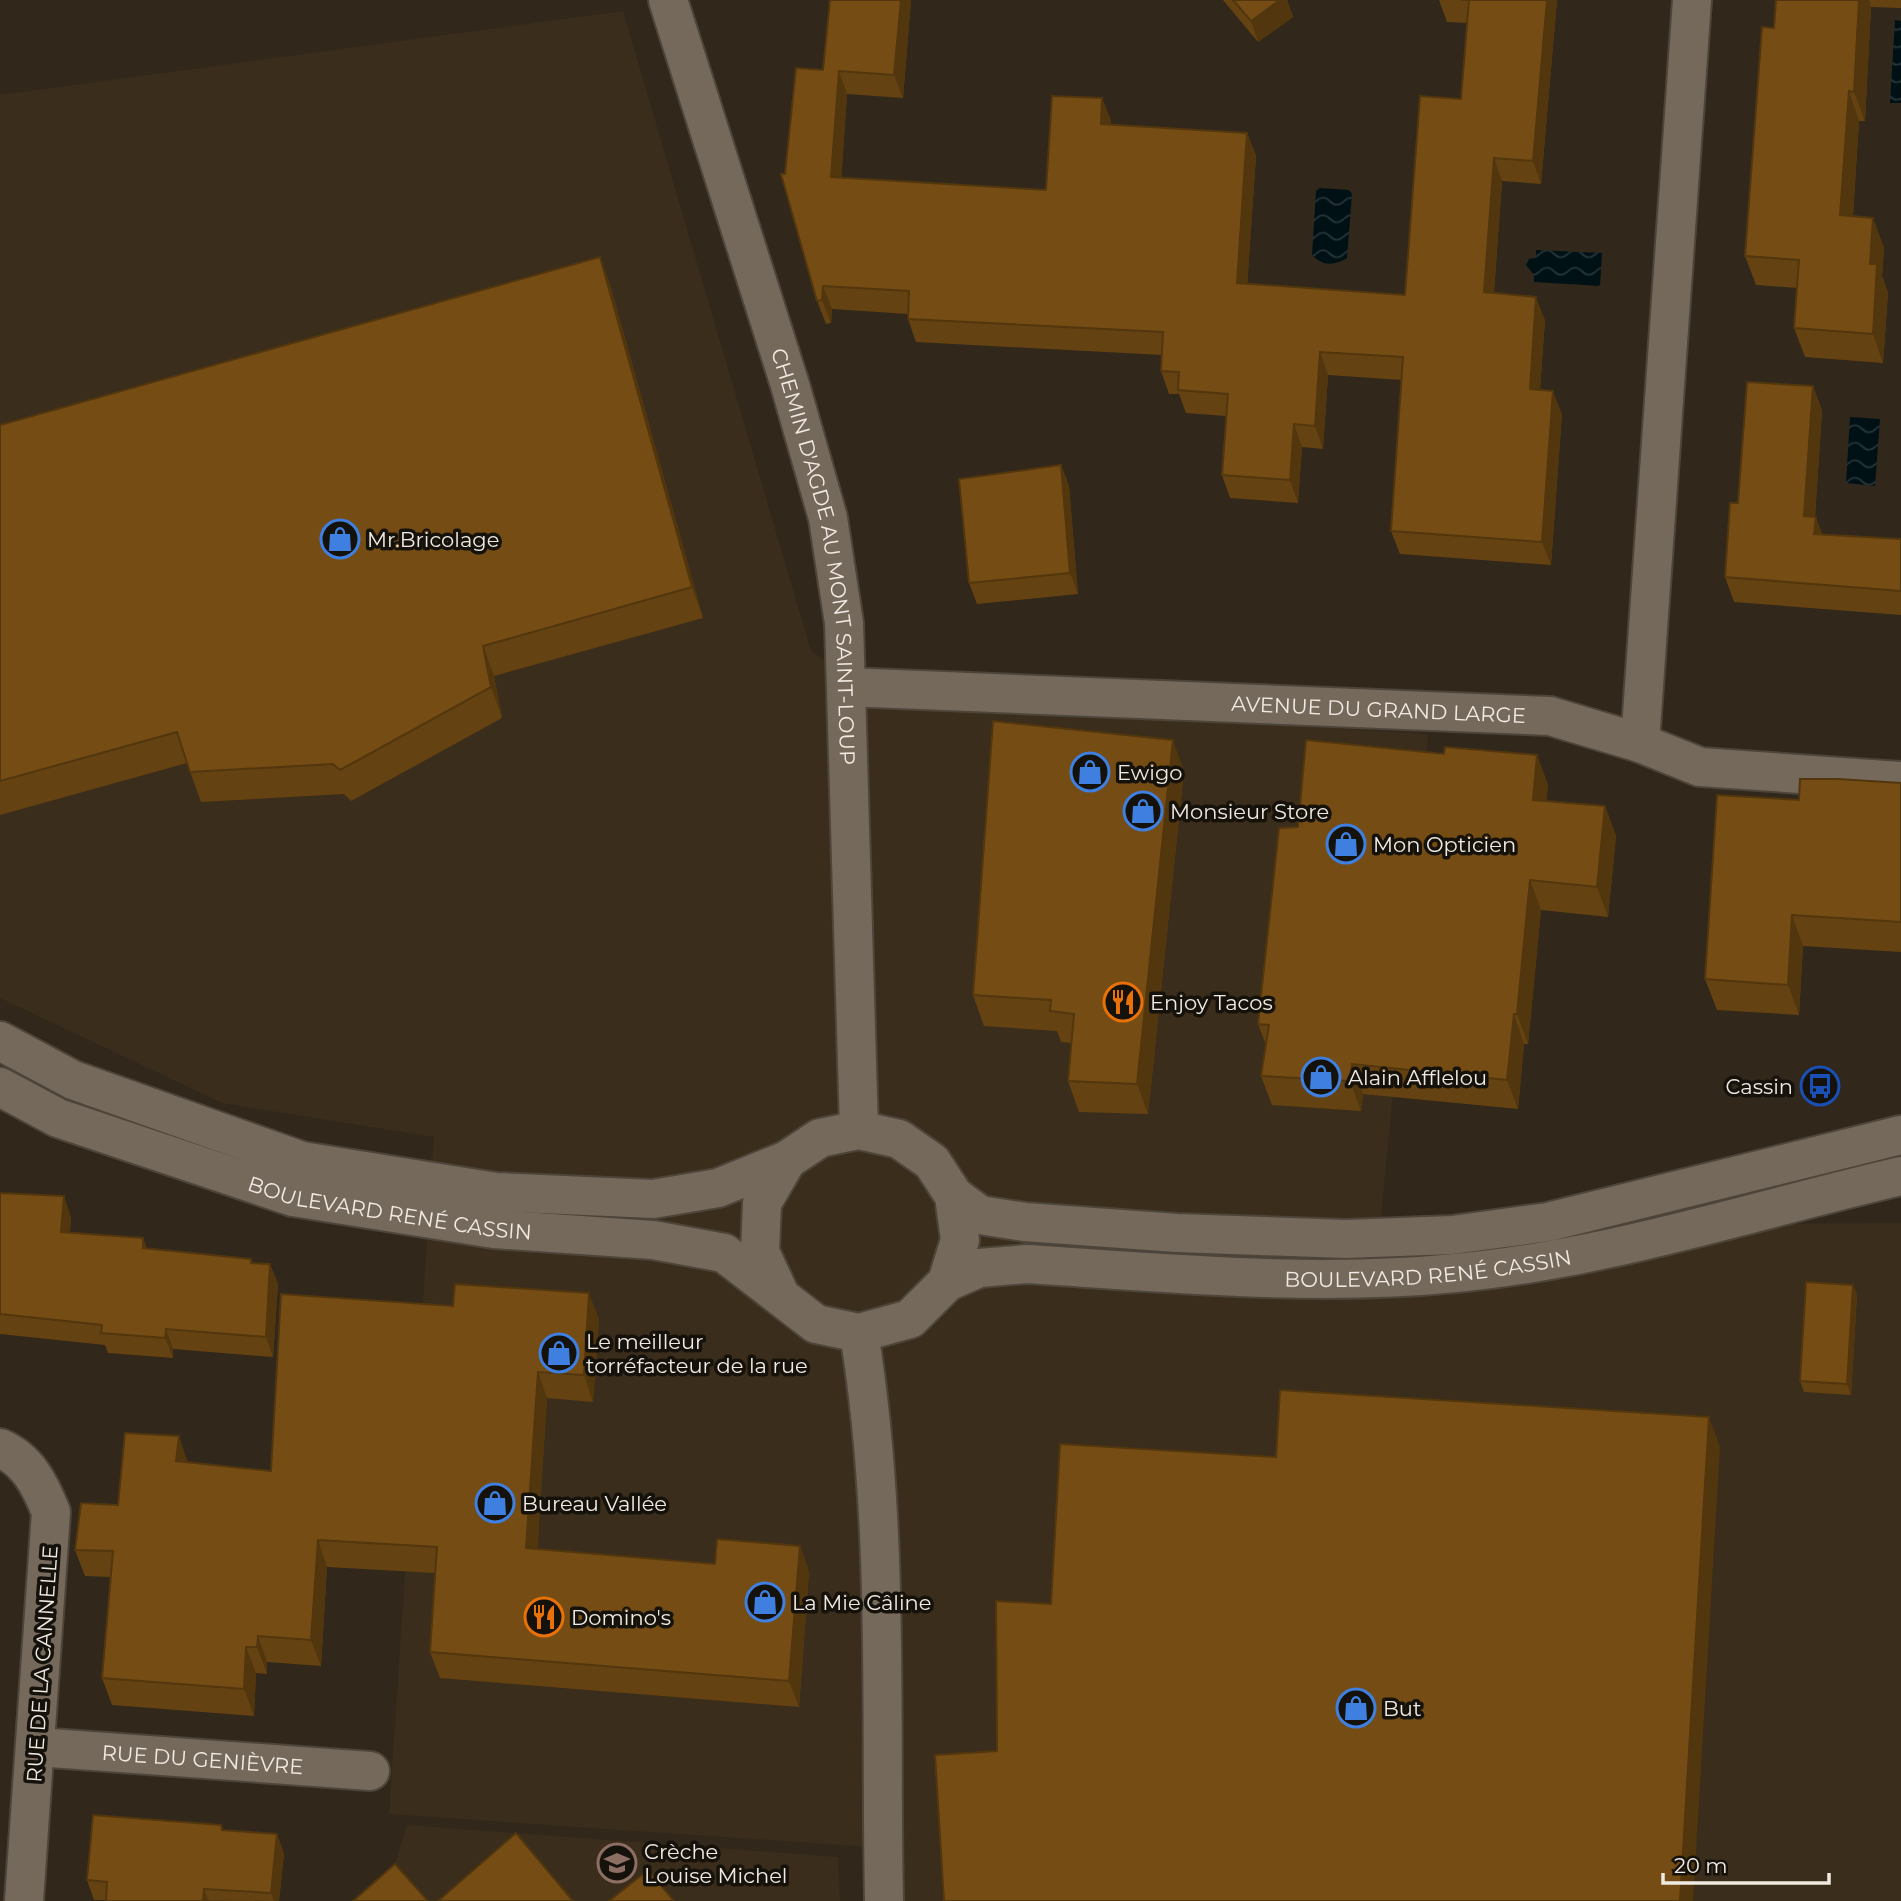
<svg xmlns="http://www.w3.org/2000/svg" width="1901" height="1901" viewBox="0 0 1901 1901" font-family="Montserrat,sans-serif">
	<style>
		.built { fill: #3b2d1b }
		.water { fill: url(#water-waves) }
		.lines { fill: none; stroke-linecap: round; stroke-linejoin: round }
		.minor-casing { stroke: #4d443a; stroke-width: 42 }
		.minor { stroke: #75695b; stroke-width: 38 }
		.wall { fill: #654211 }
		.shaded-wall { fill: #52360e }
		.building { fill: #754d14; stroke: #52360e; stroke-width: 2 }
		.labels { text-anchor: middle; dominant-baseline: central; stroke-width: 7; stroke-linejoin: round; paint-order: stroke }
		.poi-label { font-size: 21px; fill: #f1eae2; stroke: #15110b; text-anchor: start }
		.street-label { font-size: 21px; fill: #f1eae2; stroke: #15110b }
	</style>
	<defs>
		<pattern id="water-waves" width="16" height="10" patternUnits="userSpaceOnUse" patternTransform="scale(1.75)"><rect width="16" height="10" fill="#001116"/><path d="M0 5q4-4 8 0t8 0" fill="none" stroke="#263438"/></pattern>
	</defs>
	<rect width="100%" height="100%" fill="#31271b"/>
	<path class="built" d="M623,11l188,640 76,51 541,32 -48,492 521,-3v678h-1030l-1,-54 -481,-33 45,-677 -212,-34 -222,-105v-903z
		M407,1825l431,32 2,44h-432l-15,-31z"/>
	<path class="water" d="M1895,20l6,1v82h-11z
		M1320,188l29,2 3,4 -5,64c-13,8 -25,8 -35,-3l4,-64z
		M1536,250l66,3 -2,33 -66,-4v-7l-8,-10 3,-6 7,-2z
		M1850,417l30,2 -5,67 -29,-3z"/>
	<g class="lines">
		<defs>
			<g id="minor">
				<path id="s1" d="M668,0l122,385 38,133 16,105 15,507"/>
				<path id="s2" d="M847,687l703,29 90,27 60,24 201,14"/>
				<path d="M1640,743l52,-743"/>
				<path d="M0,1041l73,39 229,81 194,31 157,7 65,-11 69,-28"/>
				<path id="s3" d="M0,1087l58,31 235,79 201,32 159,11 71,13 92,71 43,9 51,-14 37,-37 13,-42 -6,-44 -22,-34 -33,-23 -40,-9 -39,8 -33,22 -25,43 -2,49 21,45"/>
				<path d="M954,1196l26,19 45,7 152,11 169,6 106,-4 96,-13 353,-87"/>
				<path id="s4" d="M947,1282l32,-14 48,-4c142,9 286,23 429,9 151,-14 298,-63 445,-97"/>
				<path d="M859,1333c31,188 21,378 25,568"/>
				<path d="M0,1448c28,12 40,37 51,64l-27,389"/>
				<path id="s5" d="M37,1747l333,24"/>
			</g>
		</defs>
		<use href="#minor" class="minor-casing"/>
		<use href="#minor" class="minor"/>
	</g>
	<path class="wall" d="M911,0l-8,98 -56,-4 -6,84 205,12 56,-92 9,23v4l136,8 9,23 -9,128 158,11 56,-196 6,-76 -20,-1 -8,-22h118l-16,184 -39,-3 -8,112 51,27 -5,70 22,24 -11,151 -151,-11 -9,-23 11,-151 -74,-5 -5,74 -21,-2 -4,56 -68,-5 -8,-23 4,-59 -40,-3 -7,-19h-10l-8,-23 1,-16 -246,-13 -8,-23v-5l-76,-5 -1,14 -5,1 -9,-23 -32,-127 38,-104z
		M1223,0h64l6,17 -35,25z
		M1776,0h125v8l-30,-1 -6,114h-6l-6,95 31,31 -2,29 6,17 -5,70 -78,-6 -11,-29 3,-40 -41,-3 -11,-29 29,-228z
		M600,257l11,31 92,330 -209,58 8,42 -151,83 -7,-7 -143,8 -14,-39 -187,52v-390z
		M1813,386l9,25 -7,106 7,17 79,5v76l-167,-13 -9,-25 13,-74z
		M1061,465l8,21 9,108 -101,10 -8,-21z
		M1444,754l93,1 11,30 -2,16 59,5 11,30 -8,81 -67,-7 -13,134h-4l-6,65 -155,-15 -2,17 -89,-6 -11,-29 5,-31 -8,-21 40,-197z
		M1184,771l-36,343 -69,-2 -11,-31 4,-38 -11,-1 -4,-11 -73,-5 -11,-31z
		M1901,783v169l-98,-6 -4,69 -82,-5 -12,-31 94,-179z
		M0,1193l71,24 -1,15 73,6 4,11 104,10 2,4 17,1 8,20 -5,73 -100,-8v9l-65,-5 -3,-8 -105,-11z
		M1853,1285l4,10 -6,100 -47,-3 -4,-11z
		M599,1319l-6,83 -46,-4 -10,151 178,15 85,-18 9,26 -10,135 -359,-29 -10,-26 5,-79 -108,-6 -6,99 -54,-4v12l-11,-1 -2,43 -142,-11 -10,-27 9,-101 -26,-1 -10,-26 43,-45 70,-43 83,9z
		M221,1825l2,5 54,4 7,20 -5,47 -185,-1 -7,-20z"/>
	<path class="shaded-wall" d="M901,0h10l-8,98 -9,-23z
		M1280,0h7l6,17 -35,25 -7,-21z
		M1547,0h10l-16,184 -8,-23z
		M1859,0h10l2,7 -6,114 -11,-29z
		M839,71l8,23 -7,106 -9,-23z
		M1849,91l10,30 -8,124 -11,-30z
		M1102,98l9,23 -1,26 -9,-23z
		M1247,133l9,23 -10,150 -9,-23z
		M1494,158l8,23 -10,134 -8,-23z
		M1873,218l11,29 -2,29 6,17 -5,70 -10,-29 -3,-70z
		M600,257l11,31 92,330 -11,-31z
		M823,286l9,23 -1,14 -9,-23z
		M1536,297l9,23 -7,92 -8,-23z
		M1320,352l8,23 -5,74 -8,-23z
		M1813,386l9,25 -9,130 -9,-25z
		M1553,391l9,23 -11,151 -9,-23z
		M1294,424l8,23 -4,56 -8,-23z
		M1061,465l8,21 9,108 -8,-21z
		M1816,517l9,25 -11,-8z
		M483,646l11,30 8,42 -11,-31z
		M1173,740l11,31 -36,343 -11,-30z
		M1537,755l11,30 -4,44 -11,-29z
		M1605,806l11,30 -8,81 -11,-30z
		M1530,880l11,30 -13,134 -11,-30z
		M1792,915l11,31 -4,69 -11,-30z
		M1514,1014l10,30 -6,65 -11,-29z
		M1352,1064l11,30 -2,17 -11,-30z
		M64,1196l7,21 -3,35 -7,-20z
		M143,1238l8,20 -8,-10z
		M270,1264l8,20 -5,73 -7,-20z
		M1853,1285l4,10 -6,100 -4,-11z
		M589,1293l10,26 -6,83 -9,-27z
		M166,1329l7,20v9l-8,-20z
		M538,1372l9,26 -11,176 -10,-26z
		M1709,1417l11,30 -27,454h-13z
		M179,1436l9,27 -12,-2z
		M318,1540l9,27 -6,99 -10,-26z
		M800,1546l9,26 -10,135 -10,-26z
		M258,1636l9,26v12l-10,-27z
		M246,1647l10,26 -2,43 -10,-27z
		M277,1834l7,20 -5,47h-5l-3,-8z
		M204,1889l5,12h-6z"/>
	<path class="building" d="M830,0h71l-7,75 -55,-4 -8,106 215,13 6,-94 50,2 -1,26 146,9 -10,150 168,12 15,-199 41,3 8,-99h-8h86l-14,161 -39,-3 -10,134 52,5 -6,92 23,2 -11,151 -151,-11 12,-174 -83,-5 -5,74 -21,-2 -4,56 -68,-5 6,-81 -50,-4 1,-18 -18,-1 2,-39 -255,-13 1,-28 -86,-5 -1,14 -5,1 -36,-127h4l11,-106 27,2z
		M1233,0h47l-29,21z
		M1776,0h83l-5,92 -5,-1 -9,124 33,3 -3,46h7l-4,70 -79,-6 5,-68 -54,-4 17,-229 12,1z
		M600,257l92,330 -209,59 8,41 -151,83 -7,-6 -143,8 -13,-40 -177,49v-356z
		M1747,382l66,4 -9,130 12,1 -2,17 87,5v52l-176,-14 5,-74h8z
		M1061,465l9,108 -101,10 -10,-104z
		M993,721l180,19 -36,344 -69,-3 6,-67 -24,-3 1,-11 -78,-5z
		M1306,740l138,14 1,-7 92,8 -4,45 72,6 -8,81 -67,-7 -13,134h-3l-7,66 -155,-16 -2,17 -89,-5 8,-51 -11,-1 21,-196 19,-1z
		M1800,779h38l63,4v139l-109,-7 -4,70 -83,-6 12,-184 82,5z
		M0,1193l64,3 -3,36 82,6v10l108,11v4l19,1 -4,73 -100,-8 -1,9 -64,-5 1,-8 -102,-11z
		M1806,1282l47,3 -6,99 -47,-3z
		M455,1284l134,9 -5,82 -46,-3 -12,176 189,16 2,-25 83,7 -11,135 -359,-29 7,-105 -119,-7 -7,100 -53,-4 -1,11h-11l-2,42 -142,-11 11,-127 -38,-1 6,-47 37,2 7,-72 54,3 -3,25 95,10 10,-177 172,12z
		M1280,1390l429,27 -29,484h-736l-9,-146 62,-4 -1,-150 55,3 9,-160 216,13z
		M93,1815l128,10 1,5 55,4 -6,59 -67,-4 -1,12h-97l1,-19 -20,-2z
		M516,1833l57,68h-135z
		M395,1864l33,37h-75z
		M648,1870l26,31h-65z"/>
	<defs>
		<symbol id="shop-ring" viewBox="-11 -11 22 22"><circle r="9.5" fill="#15110b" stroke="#3f7fe0" stroke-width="1.5"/><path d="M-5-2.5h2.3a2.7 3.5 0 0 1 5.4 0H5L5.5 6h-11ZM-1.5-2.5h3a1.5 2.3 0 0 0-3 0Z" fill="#3f7fe0"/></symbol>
		<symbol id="restaurant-ring" viewBox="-11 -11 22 22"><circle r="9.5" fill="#15110b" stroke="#e8710a" stroke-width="1.5"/><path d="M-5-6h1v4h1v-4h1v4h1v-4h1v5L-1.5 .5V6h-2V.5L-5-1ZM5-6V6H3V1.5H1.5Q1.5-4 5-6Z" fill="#e8710a"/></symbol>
		<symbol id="bus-ring" viewBox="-11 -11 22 22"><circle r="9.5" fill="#15110b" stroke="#1a4fb4" stroke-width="1.5"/><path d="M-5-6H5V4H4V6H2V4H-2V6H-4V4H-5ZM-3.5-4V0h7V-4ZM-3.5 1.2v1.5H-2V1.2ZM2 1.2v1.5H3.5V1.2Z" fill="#1a4fb4"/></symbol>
		<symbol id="school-ring" viewBox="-11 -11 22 22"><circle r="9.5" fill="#15110b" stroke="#8d6e63" stroke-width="1.5"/><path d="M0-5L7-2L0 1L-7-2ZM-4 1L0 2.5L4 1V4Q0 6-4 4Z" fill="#8d6e63"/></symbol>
	</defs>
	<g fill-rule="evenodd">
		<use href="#shop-ring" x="318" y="517" width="44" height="44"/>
		<use href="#shop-ring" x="1068" y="750" width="44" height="44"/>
		<use href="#shop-ring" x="1121" y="789" width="44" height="44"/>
		<use href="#shop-ring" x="1324" y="822" width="44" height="44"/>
		<use href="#restaurant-ring" x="1101" y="980" width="44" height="44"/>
		<use href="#shop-ring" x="1299" y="1055" width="44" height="44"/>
		<use href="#bus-ring" x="1798" y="1064" width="44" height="44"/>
		<use href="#shop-ring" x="537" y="1331" width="44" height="44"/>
		<use href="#shop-ring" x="473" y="1481" width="44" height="44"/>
		<use href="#shop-ring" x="743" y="1580" width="44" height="44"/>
		<use href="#restaurant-ring" x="522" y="1595" width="44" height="44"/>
		<use href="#shop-ring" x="1334" y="1686" width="44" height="44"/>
		<use href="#school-ring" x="595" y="1841" width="44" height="44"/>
	</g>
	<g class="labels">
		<g class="poi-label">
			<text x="367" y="539">Mr.Bricolage</text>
			<text x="1117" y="772">Ewigo</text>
			<text x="1170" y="811">Monsieur Store</text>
			<text x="1373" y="844">Mon Opticien</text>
			<text x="1150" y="1002">Enjoy Tacos</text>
			<text x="1348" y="1077">Alain Afflelou</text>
			<text x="1793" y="1086" text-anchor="end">Cassin</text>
			<text x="586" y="1341">Le meilleur<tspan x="586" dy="24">torréfacteur de la rue</tspan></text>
			<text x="522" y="1503">Bureau Vallée</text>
			<text x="792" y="1602">La Mie Câline</text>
			<text x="571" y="1617">Domino's</text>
			<text x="1383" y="1708">But</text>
			<text x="644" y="1851">Crèche<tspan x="644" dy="24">Louise Michel</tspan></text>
		</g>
		<g class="street-label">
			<text stroke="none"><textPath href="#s1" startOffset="578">CHEMIN D'AGDE AU MONT SAINT-LOUP</textPath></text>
			<text stroke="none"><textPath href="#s2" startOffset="532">AVENUE DU GRAND LARGE</textPath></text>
			<text stroke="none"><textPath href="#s3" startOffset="411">BOULEVARD RENÉ CASSIN</textPath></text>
			<text stroke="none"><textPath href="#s4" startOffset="485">BOULEVARD RENÉ CASSIN</textPath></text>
			<text transform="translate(42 1664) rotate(-86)">RUE DE LA CANNELLE</text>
			<text stroke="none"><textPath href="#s5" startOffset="166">RUE DU GENIÈVRE</textPath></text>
		</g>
	</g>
	<path d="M1663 1873v10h166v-10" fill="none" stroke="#f1eae2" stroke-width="3.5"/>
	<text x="1674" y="1873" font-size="21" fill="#f1eae2" stroke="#15110b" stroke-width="5" paint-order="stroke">20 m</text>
</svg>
